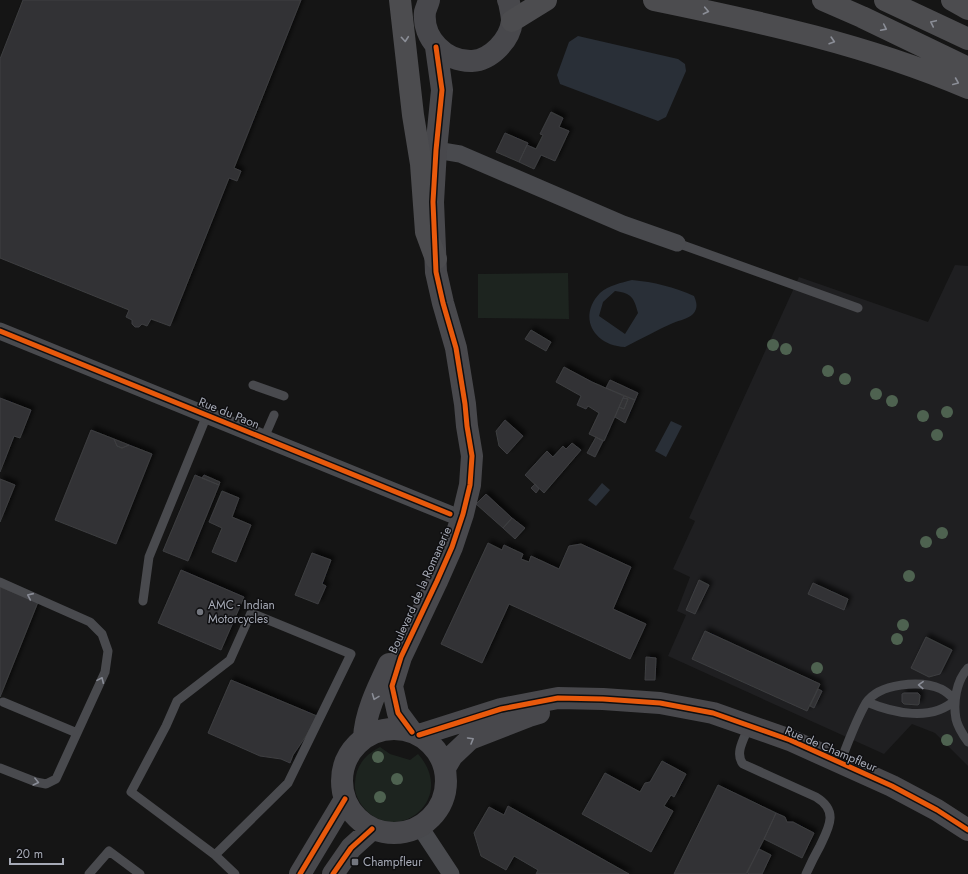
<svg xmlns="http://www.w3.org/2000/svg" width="968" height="874" viewBox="0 0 968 874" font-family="Jost,sans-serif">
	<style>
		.built { fill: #1f1f21 }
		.green { fill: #1d241f }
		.water { fill: #292f37; fill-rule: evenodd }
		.building { fill: #333334; stroke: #3d3e41; filter: url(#shadow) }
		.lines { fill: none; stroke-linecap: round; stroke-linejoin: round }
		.lane { stroke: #494a4e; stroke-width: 9 }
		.street { stroke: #494a4e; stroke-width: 17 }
		.secondary { stroke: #48484c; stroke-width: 22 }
		.highway { stroke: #4c4c4f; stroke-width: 22 }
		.cycleway-casing { stroke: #0f0f11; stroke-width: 8 }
		.cycleway { stroke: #e8590c; stroke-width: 5 }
		.tree { fill: #4e6250 }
		.oneway { stroke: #8b8e97 }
		.oneway2 { stroke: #8a8d97 }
		.oneway3 { stroke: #8a8d96 }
		.poi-dot { fill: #73767e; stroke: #0f0f11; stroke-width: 1.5 }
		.labels { text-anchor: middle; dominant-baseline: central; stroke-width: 3; stroke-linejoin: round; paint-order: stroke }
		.street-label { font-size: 12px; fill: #a6aab6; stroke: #0f0f11 }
		.poi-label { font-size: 12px; fill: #a6aab6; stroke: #0f0f11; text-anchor: start }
	</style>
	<defs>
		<filter id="shadow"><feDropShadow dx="3.5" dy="-3.5" stdDeviation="2" flood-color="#0009"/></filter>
	</defs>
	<rect width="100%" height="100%" fill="#151515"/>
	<path class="built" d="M955,265l13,1v500l-33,-33 -23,-9 -28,30 -216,-98 18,-41 -9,-4 13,-34 -17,-8 22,-48 -6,-3 110,-241 129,45z"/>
	<path class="green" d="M568,273l1,46 -91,-1v-44z
		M380,747l10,7 20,6 8,-6c40,45 -21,92 -54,54 -6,-7 -10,-16 -9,-25 1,-18 10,-28 25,-36z"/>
	<path class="water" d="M578,36l100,23 7,5 1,7 -20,46 -8,4 -98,-37 -3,-9 12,-33z
		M632,280c22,2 42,7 62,16 3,7 4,12 -1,18 -5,5 -13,6 -20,9 -16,7 -32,16 -48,24 -31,-1 -48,-30 -25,-54 9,-8 21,-10 32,-13zM615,291c17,2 19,7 23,22l-13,21 -26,-18 4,-14z
		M671,421l11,5 -16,31 -11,-6z
		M602,483l8,7 -14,16 -8,-6z"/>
	<path class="building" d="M23,0h278l-67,168 7,3 -4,10 -8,-3 -59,148 -19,-7 -4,7 -5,-2 -3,3h-4l-3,-3v-4l-6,-3 3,-7 -129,-52v-199z
		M551,112l12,6 -4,9 10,4 -14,30 -14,-6 -7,14 -15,-7 8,-17 9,4 7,-14 -3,-1z
		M505,133l23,10 -9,19 -23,-10z
		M531,330l20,12 -5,9 -21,-12z
		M564,367l28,15 32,14 -20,45 -15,-7 10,-21 -11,-7 -2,3 -9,-4 4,-9 -25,-14z
		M610,380l28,13 -3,7 -29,-12z
		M624,396l11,4 -10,23 -10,-6 4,-10 5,2 4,-10 -5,-1z
		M0,398l31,12 -11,28 -6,-2 -14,36z
		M623,398l5,1 -4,10 -5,-2z
		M505,420l18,16 -16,18 -8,-8 -3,-15z
		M91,430l23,9 3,7 5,2 7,-3 23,9 -36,90 -61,-24z
		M596,437l7,4 -8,16 -8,-4z
		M114,439l15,6 -7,3 -5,-2z
		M572,443l9,7 -37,43 -19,-18 22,-24 6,6 10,-11 3,3z
		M195,475l24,10 -31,76 -25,-10z
		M204,475l16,7 -1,3 -17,-7z
		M0,479l15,6 -15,37z
		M535,484l4,5 -3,4 -5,-5z
		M222,491l17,7 -7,19 19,8 -15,37 -24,-10 10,-24 -13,-6z
		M486,494l26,24 -9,10 -27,-24z
		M512,518l13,10 -10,11 -12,-11z
		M488,543l14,7 2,-5 19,9 -2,5 8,3 2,-6 28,13 10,-23 12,-2 50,23 -18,42 33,15 -16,35 -121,-55 -27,59 -41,-19z
		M312,553l19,7 -9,24 4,2 -8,18 -23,-9z
		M181,570l63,27 -23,53 -63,-27z
		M699,580l10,5 -14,29 -9,-4z
		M813,583l35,16 -4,11 -36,-16z
		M0,587l38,15 -38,95z
		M705,631l115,53 -13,27 -115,-52z
		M926,637l26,13 -12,24 -11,3 -18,-9z
		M646,657l10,1 -1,22h-10z
		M231,680l86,36 -11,20 -13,19 -3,8 -9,-4 -21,-3 -52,-23z
		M818,689l4,2 -8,17 -4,-2z
		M904,693h14l2,2 -1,9 -1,1 -14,-1 -2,-2v-8z
		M662,761l24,13 -12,23 -3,-2 -7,11 9,5 -22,41 -69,-38 23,-41 35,19 5,-9 5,-1z
		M718,785l58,28 -12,26 -18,35h-72z
		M508,806l121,68h-93l2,-4 -24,-14 -8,14 -25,-14 -7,-23 15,-26 15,8z
		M776,813l9,4 2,5h6l21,11 -12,25 -38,-19z
		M759,849l12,6 -9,19h-12l-3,-1z"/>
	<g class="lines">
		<path class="lane" d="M677,243l181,65
			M253,385l31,11
			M264,438l10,-23
			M0,582l90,40 12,12 6,17 -3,21 -49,107 -10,5 -10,-2 -36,-14
			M143,601l6,-44 58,-142
			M968,668c-12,13 -15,35 -12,51 2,9 7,16 12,23
			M3,702l74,31
			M867,702c26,11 65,20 88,-2
			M749,726c-4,11 -15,27 -6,38l73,33c23,14 13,30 4,49 -5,9 -10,19 -14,28
			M840,763c8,-20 15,-41 26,-60 13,-20 55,-23 75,-14 5,2 10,7 14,11
			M215,855l73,-72 63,-129 -100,-41 -21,47 -53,41 -11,25 -35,66 84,63 20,19
			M89,874l20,-23 31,23"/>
		<path class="street" d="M436,150l24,4 163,70 54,19
			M0,331l450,183
			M420,827l31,47"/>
		<path class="secondary" d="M429,0c-1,4 -3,8 -4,12 -3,26 20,50 47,49 19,-1 38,-21 40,-40 0,-6 -2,-13 -3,-19l-1,-2
			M342 781a52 52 0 1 1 104 0a52 52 0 1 1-104 0Z
			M412,732l-14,-19 -6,-27 9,-29 36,-76 15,-34 11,-33 7,-29 2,-29 -5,-30 -2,-22 -9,-56 -13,-45 -7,-31 -3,-70 3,-52 6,-60 -6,-43
			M419,735l82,-26 57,-11 45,1 57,4 53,10 77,27 102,46 45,24 31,20
			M364,738c1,-25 14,-51 25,-74
			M445,768l7,-12 18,-17 59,-23 10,-3
			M300,874l45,-75
			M333,874l18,-26 21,-19"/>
		<path class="highway" d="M400,0l13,115 8,49 5,68 10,27
			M654,0c107,22 214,45 314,88
			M823,0l39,17 106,51
			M885,0l83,39
			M952,0l16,9
			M512,21l34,-21"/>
		<defs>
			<path id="cycleway" d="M0,331l450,183
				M412,732l-14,-19 -6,-27 9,-29 36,-76 15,-34 11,-33 7,-29 2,-29 -5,-30 -2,-22 -9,-56 -13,-45 -7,-31 -3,-70 3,-52 6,-60 -6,-43
				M419,735l82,-26 57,-11 45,1 57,4 53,10 77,27 102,46 45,24 31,20
				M300,874l45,-75
				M333,874l18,-26 21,-19"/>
		</defs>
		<use href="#cycleway" class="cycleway-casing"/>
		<use href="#cycleway" class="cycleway"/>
	</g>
	<g class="tree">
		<circle cx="773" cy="345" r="6"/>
		<circle cx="786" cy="349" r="6"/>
		<circle cx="828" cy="371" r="6"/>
		<circle cx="845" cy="379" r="6"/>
		<circle cx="876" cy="394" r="6"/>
		<circle cx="892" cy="401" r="6"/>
		<circle cx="947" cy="412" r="6"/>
		<circle cx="923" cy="416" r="6"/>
		<circle cx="937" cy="435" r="6"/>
		<circle cx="942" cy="533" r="6"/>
		<circle cx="926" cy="542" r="6"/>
		<circle cx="909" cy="576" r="6"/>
		<circle cx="903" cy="625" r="6"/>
		<circle cx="897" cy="639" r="6"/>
		<circle cx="817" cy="668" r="6"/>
		<circle cx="947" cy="740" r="6"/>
		<circle cx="378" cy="757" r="6"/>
		<circle cx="397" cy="779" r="6"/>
		<circle cx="380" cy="797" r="6"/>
	</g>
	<defs><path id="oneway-chevron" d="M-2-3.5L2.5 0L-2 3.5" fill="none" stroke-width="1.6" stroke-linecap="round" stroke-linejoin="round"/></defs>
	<g class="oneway">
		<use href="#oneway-chevron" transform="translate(706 11) rotate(12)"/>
		<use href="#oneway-chevron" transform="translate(933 23) rotate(-155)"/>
		<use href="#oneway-chevron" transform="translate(884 28) rotate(26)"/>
		<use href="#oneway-chevron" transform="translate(405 39) rotate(85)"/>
		<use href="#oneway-chevron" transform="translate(832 41) rotate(17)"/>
		<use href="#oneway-chevron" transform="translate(956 82) rotate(23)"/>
	</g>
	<g class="oneway2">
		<use href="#oneway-chevron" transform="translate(30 596) rotate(-156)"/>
		<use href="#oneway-chevron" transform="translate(101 680) rotate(-66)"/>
		<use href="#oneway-chevron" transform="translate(921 685) rotate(-178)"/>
		<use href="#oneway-chevron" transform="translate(36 782) rotate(14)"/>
	</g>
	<g class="oneway3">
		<use href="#oneway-chevron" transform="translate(375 697) rotate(111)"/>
		<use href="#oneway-chevron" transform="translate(471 740) rotate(-30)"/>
	</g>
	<g class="poi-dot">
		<circle cx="200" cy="612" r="4"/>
		<rect x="351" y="858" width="8" height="8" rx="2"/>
	</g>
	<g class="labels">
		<g class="street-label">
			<text transform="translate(229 413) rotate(22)">Rue du Paon</text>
			<text transform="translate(420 590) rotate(-66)">Boulevard de la Romanerie</text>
			<text transform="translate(831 749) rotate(23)">Rue de Champfleur</text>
		</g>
		<g class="poi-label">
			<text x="208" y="605">AMC - Indian<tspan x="208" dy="14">Motorcycles</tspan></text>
			<text x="363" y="862">Champfleur</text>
		</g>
	</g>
	<path d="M10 858v6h53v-6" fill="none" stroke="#a6aab6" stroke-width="2"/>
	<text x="16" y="858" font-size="12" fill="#a6aab6" stroke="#0f0f11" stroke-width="3" paint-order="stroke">20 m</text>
</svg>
